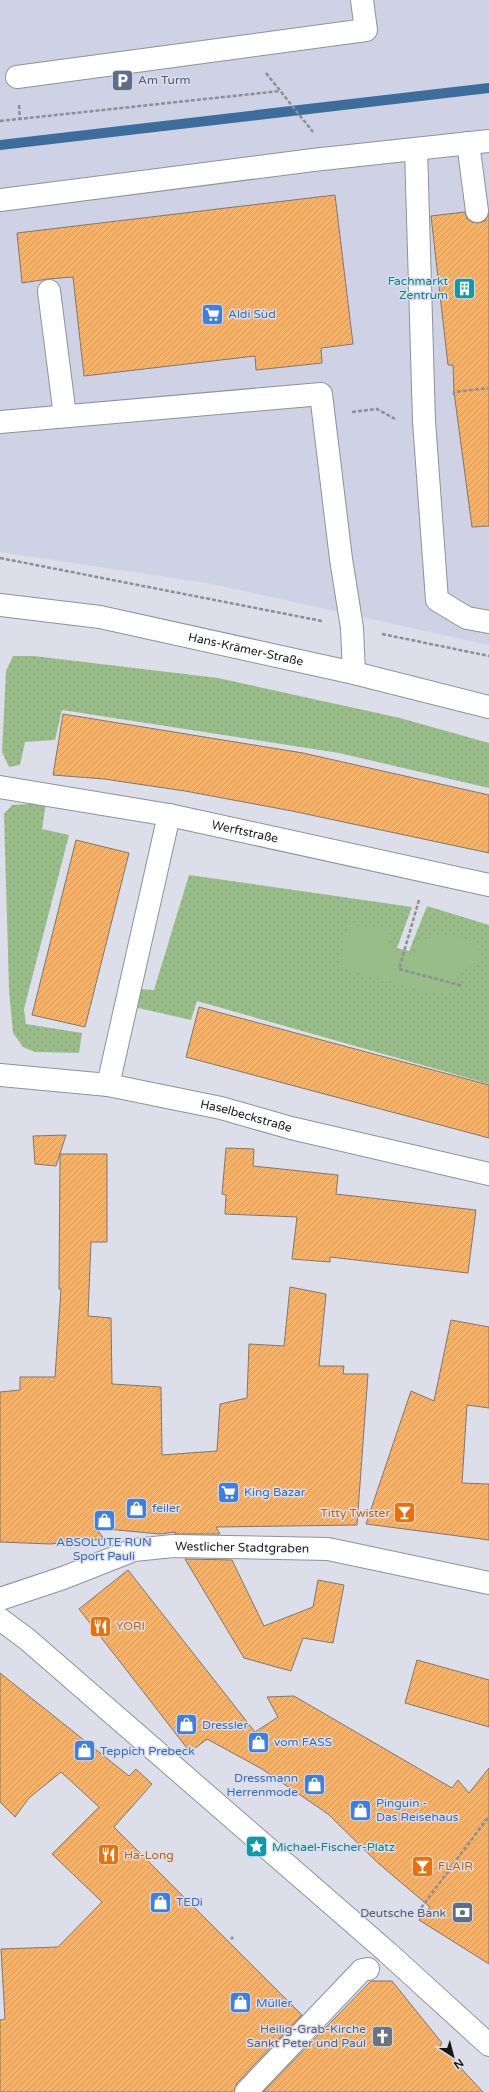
<svg xmlns="http://www.w3.org/2000/svg" width="489" height="2092" viewBox="0 0 489 2092" font-family="'Varela Round',sans-serif">
	<style>
		.built { fill: #cfd1e4 }
		.grass { fill: url(#grass-dots) }
		.park { fill: #99bd88 }
		.lines { fill: none; stroke-linecap: round; stroke-linejoin: round }
		.stream { stroke: #3c6d9c; stroke-width: 10 }
		.building { fill: url(#building-hatch); stroke: #80776f }
		.minor-casing { stroke: #8f919c; stroke-width: 24 }
		.major-casing { stroke: #8f919c; stroke-width: 24 }
		.path { stroke: #8d8f97; stroke-width: 2.5; stroke-dasharray: 4 2; stroke-linecap: butt }
		.minor { stroke: #fff; stroke-width: 22 }
		.major { stroke: #fff; stroke-width: 22 }
		.labels { text-anchor: middle; dominant-baseline: central; stroke-width: 3; stroke-linejoin: round; paint-order: stroke }
		.service-label { font-size: 12px; fill: #4e5e75; stroke: #dcdeea; text-anchor: start }
		.culture-label { font-size: 12px; fill: #0d838f; stroke: #dcdeea; text-anchor: end }
		.shop-label { font-size: 12px; fill: #366cbe; stroke: #dcdeea; text-anchor: start }
		.street-label { font-size: 12px; fill: #18181c; stroke: #dcdeea }
		.food-label { font-size: 12px; fill: #c56008; stroke: #dcdeea; text-anchor: start }
		.worship-label { font-size: 12px; fill: #5b616d; stroke: #dcdeea; text-anchor: end }
	</style>
	<defs>
		<pattern id="grass-dots" width="8" height="8" patternUnits="userSpaceOnUse"><rect width="8" height="8" fill="#99bd88"/><path d="M2 2h.1M6 6h.1" fill="none" stroke="#83a275" stroke-width="1.8" stroke-linecap="round"/></pattern>
		<pattern id="building-hatch" width="6" height="6" patternUnits="userSpaceOnUse"><rect width="6" height="6" fill="#f8b267"/><path d="M-1 1l2-2M0 6l6-6M5 7l2-2" fill="none" stroke="#d49859"/></pattern>
	</defs>
	<rect width="100%" height="100%" fill="#dcdeea"/>
	<path class="built" d="M0,0h489v645l-282,-62 -207,-31z"/>
	<path class="grass" d="M13,656h21l184,22 182,40 89,25v45l-150,-35 -277,-43 -7,30 -30,2 -5,23 -11,2 -7,-15 4,-81z
		M46,803l-4,26 27,6 -45,174 2,15 56,9 -3,20 -44,-1 -12,-5 -10,-14 -4,-43 -5,-176 8,-9z
		M189,875l223,32 -15,41 12,3 18,-45 62,19v159l-292,-83 -6,19 -57,-13 4,-18 16,1z"/>
	<path class="park" d="M348,925l43,4 -3,19 25,7 6,-14 20,-7 38,8 3,19 -21,11 -4,18 -13,4 -15,-2 -88,-25z"/>
	<g class="lines">
		<path class="stream" d="M0,145l489,-57"/>
	</g>
	<path class="building" d="M335,195l18,149 -32,4 1,15 -66,7 -1,-14 -171,20 -11,-99 -25,2 -26,4 -5,-50z
		M465,212l2,7 5,3 6,1 7,-2 4,-8v313l-17,1 -18,-135 -1,-27h-5l-17,-149z
		M63,714l240,39 186,42v58l-197,-42 -107,-20 -81,-12 -51,-4z
		M76,840l53,13 -44,174 -53,-12z
		M199,1007l290,78v53l-303,-81z
		M66,1135l-10,31 -21,-2 -2,-28z
		M226,1148l28,1 -1,17 85,9 -2,19 140,16 -8,63 -138,-16v5l-38,-3 5,-42 -72,-3 1,-19 -4,-1z
		M60,1154h47v88h-16l-3,74 23,2 1,66 49,3 1,68 55,-4 3,-47 27,-6 2,-54 35,2 6,-59 36,7 -7,72h25l-1,8h25l-11,151 -141,2 4,7h-45l1,-2 -16,2 -64,-6 8,11 -54,5 -50,-2v-150l20,-2v-13h35l6,-88h-2z
		M451,1320l38,7v81l-22,-3 -5,78 27,1v56l-123,-16 45,-133 23,10z
		M185,1559l47,1 32,66 49,-19 5,-27 26,5 -11,58 -30,-5 -12,33 -47,-13z
		M128,1570l127,162 23,-15 -11,-20 27,-1 158,92 6,-8 11,13 20,-25v196l-70,-44 11,-13 -52,-44 -50,-49 -66,-45 -55,-30 -17,13 -111,-143z
		M417,1660l72,20v47l-84,-24z
		M0,1673l129,103 7,-7 16,15 -38,43 188,188 -65,68 -3,9h-234v-72l5,-1 -4,-70 57,-2 44,-45 -50,-48 47,-47 -38,-35 -32,26 -14,19 -15,-15z
		M371,1981h21l50,62 -2,3 19,17 -1,2 25,27h-220z"/>
	<g class="lines">
		<defs>
			<g id="minor">
				<path d="M17,77l349,-47 -4,-30"/>
				<path d="M468,143l9,68"/>
				<path d="M416,149l8,272 13,179 30,18 22,4"/>
				<path d="M0,200l313,-40 176,-19"/>
				<path d="M49,291l16,125"/>
				<path d="M0,422l321,-28 20,165 11,69 2,45"/>
				<path id="s1" d="M0,787l169,28 320,70"/>
				<path id="s2" d="M0,1075l108,10 113,23 70,20 198,46"/>
				<path d="M108,1085l61,-270"/>
				<path id="s3" d="M0,1599l63,-21 71,-28 39,-4 155,3 161,34"/>
				<path d="M0,1619l28,21 359,312 102,93"/>
				<path d="M246,2092l116,-122 6,-1"/>
			</g>
			<g id="major">
				<path id="s4" d="M0,605l100,12 254,56 135,34"/>
			</g>
		</defs>
		<use href="#minor" class="minor-casing"/>
		<use href="#major" class="major-casing"/>
		<path class="path" d="M266,73l47,59
			M19,105l1,14
			M0,121l280,-30
			M454,395v-3l35,-4
			M352,412l25,-3 18,10
			M0,558l322,63
			M382,634l107,22
			M419,900l-20,69 64,17
			M421,1908l68,-92
			M231,1939l2,-2"/>
		<use href="#minor" class="minor"/>
		<use href="#major" class="major"/>
	</g>
	<defs>
		<symbol id="parking-square" viewBox="-11 -11 22 22"><rect x="-9" y="-9" width="18" height="18" rx="4" fill="#5c6f8a" stroke="#dcdeea"/><path d="M-3.5-5.5H1a3.5 3.5 0 0 1 0 7H-1V5.5H-3.5ZM-1-3.4V-.6H.8a1.4 1.4 0 0 0 0-2.8Z" fill="#fff"/></symbol>
		<symbol id="building-square" viewBox="-11 -11 22 22"><rect x="-9" y="-9" width="18" height="18" rx="4" fill="#0f9aa8" stroke="#dcdeea"/><path d="M-4-6H4V6H1V3H-1V6H-4ZM-2.5-4.3h1.7v1.8h-1.7ZM.8-4.3h1.7v1.8H.8ZM-2.5-1h1.7V.8h-1.7ZM.8-1h1.7V.8H.8Z" fill="#fff"/></symbol>
		<symbol id="supermarket-square" viewBox="-11 -11 22 22"><rect x="-9" y="-9" width="18" height="18" rx="4" fill="#3f7fe0" stroke="#dcdeea"/><path d="M-6-5.5h2.5l.6 2H6L4.5 2H-2.5L-4.4-4H-6ZM-1.5 3.2a1.3 1.3 0 1 0 .1 0ZM3 3.2a1.3 1.3 0 1 0 .1 0Z" fill="#fff"/></symbol>
		<symbol id="shop-square" viewBox="-11 -11 22 22"><rect x="-9" y="-9" width="18" height="18" rx="4" fill="#3f7fe0" stroke="#dcdeea"/><path d="M-5-2.5h2.3a2.7 3.5 0 0 1 5.4 0H5L5.5 6h-11ZM-1.5-2.5h3a1.5 2.3 0 0 0-3 0Z" fill="#fff"/></symbol>
		<symbol id="bar-square" viewBox="-11 -11 22 22"><rect x="-9" y="-9" width="18" height="18" rx="4" fill="#e8710a" stroke="#dcdeea"/><path d="M-6-5H6L.8 .8V4.5H3.5V6h-7V4.5H-.8V.8Z" fill="#fff"/></symbol>
		<symbol id="restaurant-square" viewBox="-11 -11 22 22"><rect x="-9" y="-9" width="18" height="18" rx="4" fill="#e8710a" stroke="#dcdeea"/><path d="M-5-6h1v4h1v-4h1v4h1v-4h1v5L-1.5 .5V6h-2V.5L-5-1ZM5-6V6H3V1.5H1.5Q1.5-4 5-6Z" fill="#fff"/></symbol>
		<symbol id="sight-square" viewBox="-11 -11 22 22"><rect x="-9" y="-9" width="18" height="18" rx="4" fill="#0f9aa8" stroke="#dcdeea"/><path d="M0-6L1.8-2.2L6-1.7L2.9 1.2L3.7 5.4L0 3.3L-3.7 5.4L-2.9 1.2L-6-1.7L-1.8-2.2Z" fill="#fff"/></symbol>
		<symbol id="bank-square" viewBox="-11 -11 22 22"><rect x="-9" y="-9" width="18" height="18" rx="4" fill="#5c6f8a" stroke="#dcdeea"/><path d="M-6-4H6V4H-6ZM0-2.3a2.3 2.3 0 1 0 0 4.6a2.3 2.3 0 1 0 0-4.6Z" fill="#fff"/></symbol>
		<symbol id="church-square" viewBox="-11 -11 22 22"><rect x="-9" y="-9" width="18" height="18" rx="4" fill="#6b7280" stroke="#dcdeea"/><path d="M-1.2-6h2.4v3.5h3.3v2.4h-3.3V6h-2.4V-.1h-3.3v-2.4h3.3Z" fill="#fff"/></symbol>
	</defs>
	<g fill-rule="evenodd">
		<use href="#parking-square" x="110" y="68" width="25" height="25"/>
		<use href="#building-square" x="452" y="276" width="25" height="25"/>
		<use href="#supermarket-square" x="200" y="302" width="25" height="25"/>
		<use href="#supermarket-square" x="216" y="1480" width="25" height="25"/>
		<use href="#shop-square" x="124" y="1496" width="25" height="25"/>
		<use href="#bar-square" x="392" y="1500" width="25" height="25"/>
		<use href="#shop-square" x="92" y="1508" width="25" height="25"/>
		<use href="#restaurant-square" x="88" y="1614" width="25" height="25"/>
		<use href="#shop-square" x="174" y="1712" width="25" height="25"/>
		<use href="#shop-square" x="246" y="1730" width="25" height="25"/>
		<use href="#shop-square" x="72" y="1738" width="25" height="25"/>
		<use href="#shop-square" x="302" y="1772" width="25" height="25"/>
		<use href="#shop-square" x="348" y="1798" width="25" height="25"/>
		<use href="#sight-square" x="244" y="1834" width="25" height="25"/>
		<use href="#restaurant-square" x="96" y="1842" width="25" height="25"/>
		<use href="#bar-square" x="410" y="1854" width="25" height="25"/>
		<use href="#shop-square" x="148" y="1890" width="25" height="25"/>
		<use href="#bank-square" x="450" y="1900" width="25" height="25"/>
		<use href="#shop-square" x="228" y="1990" width="25" height="25"/>
		<use href="#church-square" x="370" y="2024" width="25" height="25"/>
	</g>
	<g class="labels">
		<g class="service-label">
			<text x="138" y="80">Am Turm</text>
			<text x="446" y="1913" text-anchor="end">Deutsche Bank</text>
		</g>
		<g class="culture-label">
			<text x="448" y="281">Fachmarkt<tspan x="448" dy="14">Zentrum</tspan></text>
			<text x="272" y="1847" text-anchor="start">Michael-Fischer-Platz</text>
		</g>
		<g class="shop-label">
			<text x="228" y="314">Aldi Süd</text>
			<text x="244" y="1492">King Bazar</text>
			<text x="152" y="1508">feiler</text>
			<text x="104" y="1542" text-anchor="middle">ABSOLUTE RUN<tspan x="104" dy="14">Sport Pauli</tspan></text>
			<text x="202" y="1725">Dressler</text>
			<text x="274" y="1742">vom FASS</text>
			<text x="100" y="1751">Teppich Prebeck</text>
			<text x="298" y="1778" text-anchor="end">Dressmann<tspan x="298" dy="14">Herrenmode</tspan></text>
			<text x="376" y="1803">Pinguin -<tspan x="376" dy="14">Das Reisehaus</tspan></text>
			<text x="176" y="1902">TEDi</text>
			<text x="256" y="2003">Müller</text>
		</g>
		<g class="street-label">
			<text stroke="none"><textPath href="#s4" startOffset="250">Hans-Krämer-Straße</textPath></text>
			<text stroke="none"><textPath href="#s1" startOffset="249">Werftstraße</textPath></text>
			<text stroke="none"><textPath href="#s2" startOffset="250">Haselbeckstraße</textPath></text>
			<text stroke="none"><textPath href="#s3" startOffset="251">Westlicher Stadtgraben</textPath></text>
		</g>
		<g class="food-label">
			<text x="390" y="1513" text-anchor="end">Titty Twister</text>
			<text x="116" y="1626">YORI</text>
			<text x="124" y="1855">Ha-Long</text>
			<text x="438" y="1866">FLAIR</text>
		</g>
		<g class="worship-label">
			<text x="366" y="2029">Heilig-Grab-Kirche<tspan x="366" dy="14">Sankt Peter und Paul</tspan></text>
		</g>
	</g>
	<g transform="translate(453 2056) rotate(144)" stroke="#dcdeea" stroke-width="3" paint-order="stroke">
	<path d="M0-3L7 15L0 10L-7 15Z" fill="#18181c"/>
	<text y="-6" font-size="11" font-weight="bold" text-anchor="middle" fill="#18181c">N</text>
	</g>
</svg>
